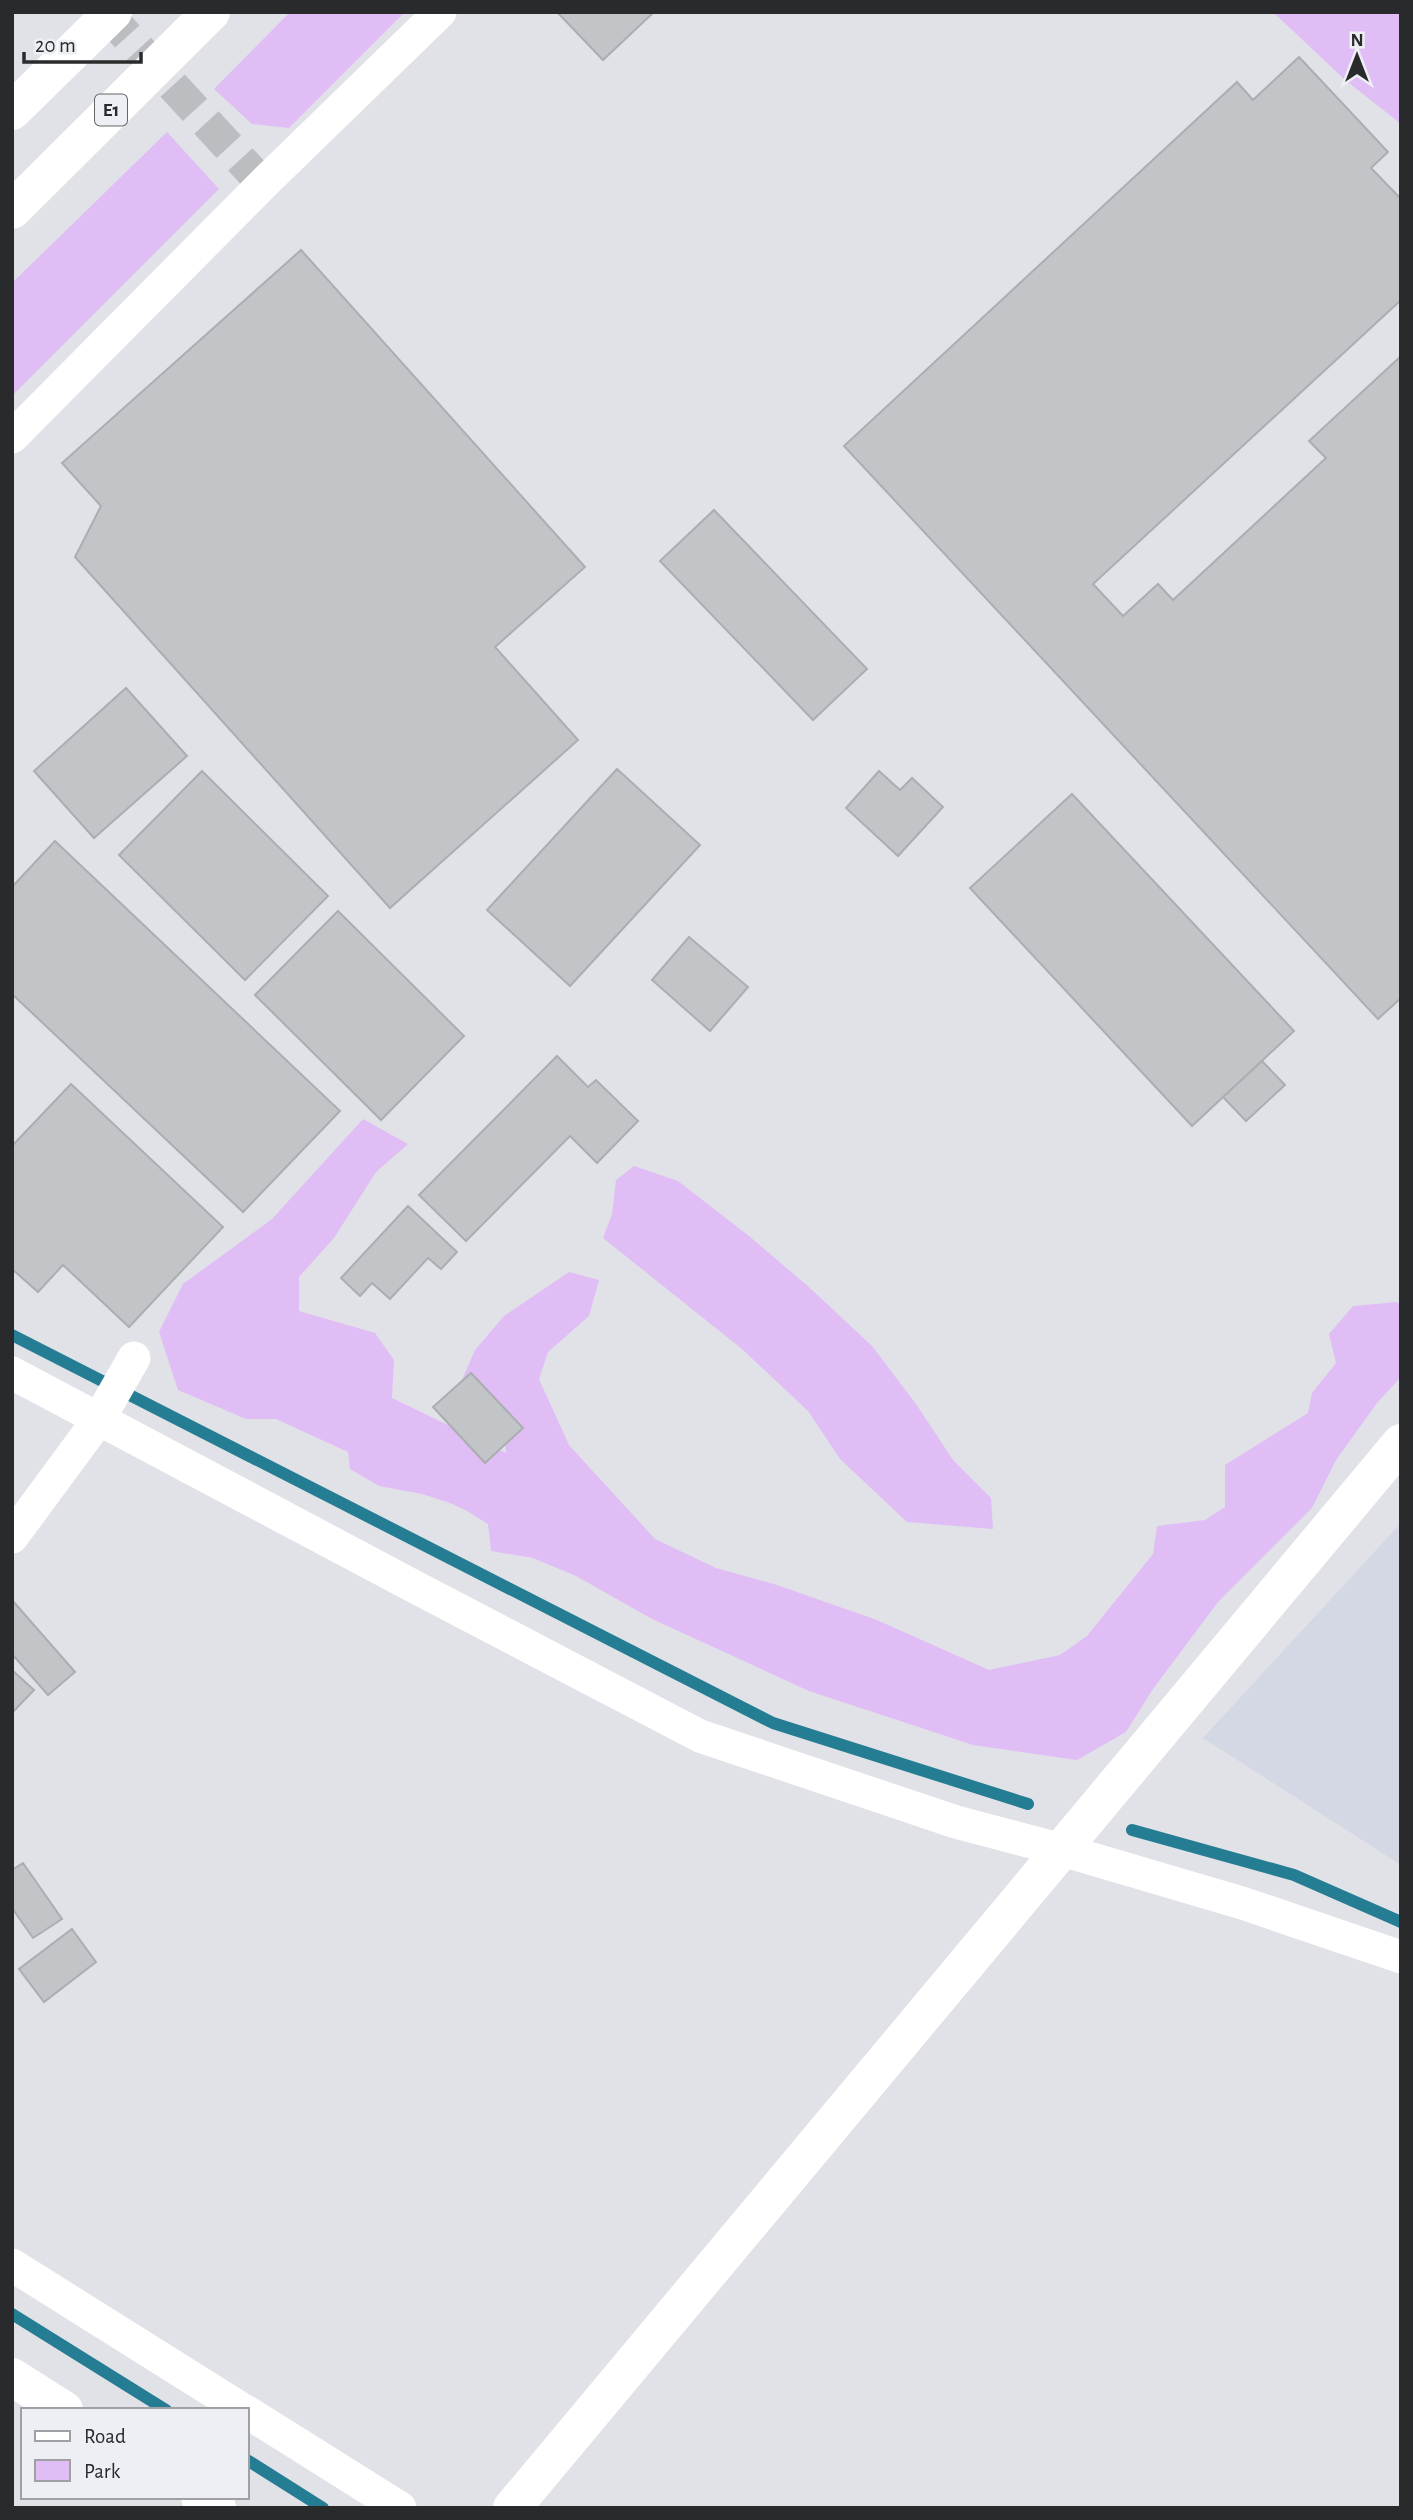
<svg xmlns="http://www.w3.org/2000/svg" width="1413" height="2520" viewBox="0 0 1413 2520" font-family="'Alegreya Sans',sans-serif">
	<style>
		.built { fill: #d3d8e4 }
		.green { fill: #e1bdf6 }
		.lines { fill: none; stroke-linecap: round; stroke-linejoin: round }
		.stream { stroke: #257d93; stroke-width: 12 }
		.building { fill: #c1c5c8; stroke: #aaaeb1; stroke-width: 2 }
		.street-tunnel { stroke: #bbbdc1; stroke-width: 33; stroke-dasharray: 33 17; stroke-linecap: butt }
		.street { stroke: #fff; stroke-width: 33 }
		.secondary { stroke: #fff; stroke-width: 38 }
		.highway { stroke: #fff; stroke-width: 38 }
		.labels { text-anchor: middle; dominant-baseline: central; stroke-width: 5; stroke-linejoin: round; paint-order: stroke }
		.shield { fill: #edeff4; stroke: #646567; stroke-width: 2 }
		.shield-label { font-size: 19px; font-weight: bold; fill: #292a2b }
	</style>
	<rect width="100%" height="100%" fill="#e0e2e7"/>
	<path class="built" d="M1401,1523v342l-198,-127z"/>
	<path class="green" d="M290,12h115l-116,116 -37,-4 -38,-35z
		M1273,12h124l4,5v107l-57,-45z
		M167,132l52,57 -207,207v-113z
		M363,1119l45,25 -32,28 -42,66 -35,39v34l76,22 19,27 -2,38 114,55 -4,-40 -40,-33 13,-30 29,-34 65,-44 30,8 -10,36 -41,36 -9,27 30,66 86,94 61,29 61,17 100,35 112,50 71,-15 27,-19 66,-82 4,-28 48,-6 20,-13v-42l83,-52 4,-20 24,-30 -7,-29 24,-28 44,-4 4,4v71l-24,26 -41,57 -24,48 -94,94 -65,87 -27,43 -49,28 -104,-15 -164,-54 -157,-72 -76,-43 -43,-18 -42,-7 -3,-27 -21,-13 -17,-8 -28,-9 -43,-8 -29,-17 -2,-17 -72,-33h-30l-68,-29 -19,-58 24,-48 89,-65z
		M634,1166l44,15 71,55 61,52 62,58 44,58 37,56 38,38 2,31 -86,-7 -67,-63 -32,-48 -66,-62 -139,-111 9,-24 4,-34z"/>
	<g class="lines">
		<path class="stream" d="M12,1335l761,388 255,81
			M1132,1830l162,45 107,47
			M12,2314l154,96
			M247,2460l76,48"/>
	</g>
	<path class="building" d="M557,12h97l-51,48z
		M1299,57l89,95 -17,16 30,31v101l-308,284 30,32 35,-32 15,16 153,-142 -17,-17 92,-85v642l-23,21 -534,-573 393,-364 16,18z
		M301,250l284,317 -90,80 83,93 -188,168 -315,-351 26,-51 -39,-43z
		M714,510l153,159 -54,51 -153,-159z
		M126,688l61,68 -93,82 -60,-67z
		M617,769l83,76 -130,141 -83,-76z
		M202,771l126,125 -83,84 -126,-125z
		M879,771l21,19 12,-12 31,29 -45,49 -52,-48z
		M1072,794l222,237 -102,95 -222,-238z
		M55,841l285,270 -97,101 -231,-218v-107z
		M338,911l126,125 -83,84 -126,-125z
		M689,937l59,50 -38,44 -58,-51z
		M557,1056l31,31 8,-7 42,41 -41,42 -27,-27 -104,105 -47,-46z
		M1262,1061l23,24 -39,36 -23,-24z
		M71,1084l152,143 -94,100 -66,-62 -25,27 -26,-23v-123z
		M408,1206l49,46 -16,17 -13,-11 -38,41 -18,-16 -12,13 -19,-18z
		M471,1373l52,55 -38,35 -52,-56z
		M12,1600l63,72 -27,23 -36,-41z
		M12,1670l22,20 -22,23z
		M23,1863l39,56 -29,19 -21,-30v-38z
		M72,1929l24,33 -52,40 -25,-33z"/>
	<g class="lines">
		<path class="street-tunnel" d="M105,12l158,172"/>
		<path class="street" d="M12,437l251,-253 177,-172
			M12,1373l405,215 283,148 256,86 106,28 180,53 159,54
			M12,1537l87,-118 35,-61
			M12,2265l231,145
			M247,2412l153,96"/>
		<path class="secondary" d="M12,2377l52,33
			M200,2497l17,11
			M512,2508l889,-1065"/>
		<path class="highway" d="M12,111l101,-99
			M12,210l199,-198"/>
	</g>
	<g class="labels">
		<rect class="shield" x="95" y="94.5" width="32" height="31" rx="5"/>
		<g class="shield-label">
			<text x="111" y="110">E1</text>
		</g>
	</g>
	<rect width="1413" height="2520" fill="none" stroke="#292a2b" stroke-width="28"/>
	<rect x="21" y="2408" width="228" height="91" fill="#edeff4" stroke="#9fa0a4" stroke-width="2"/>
	<rect x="35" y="2431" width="35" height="10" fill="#ffffff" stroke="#9fa0a4" stroke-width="2"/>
	<text x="84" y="2443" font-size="21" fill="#292a2b">Road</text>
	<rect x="35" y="2460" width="35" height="21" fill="#e1bdf6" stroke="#9fa0a4" stroke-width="2"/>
	<text x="84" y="2478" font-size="21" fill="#292a2b">Park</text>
	<g transform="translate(1357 56)" stroke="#edeff4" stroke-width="5" paint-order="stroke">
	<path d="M0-5L12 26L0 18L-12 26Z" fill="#292a2b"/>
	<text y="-10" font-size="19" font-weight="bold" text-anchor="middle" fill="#292a2b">N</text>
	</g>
	<path d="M24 52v10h117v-10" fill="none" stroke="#292a2b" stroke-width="3.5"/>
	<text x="35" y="52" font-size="21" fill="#292a2b" stroke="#edeff4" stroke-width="5" paint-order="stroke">20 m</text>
</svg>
